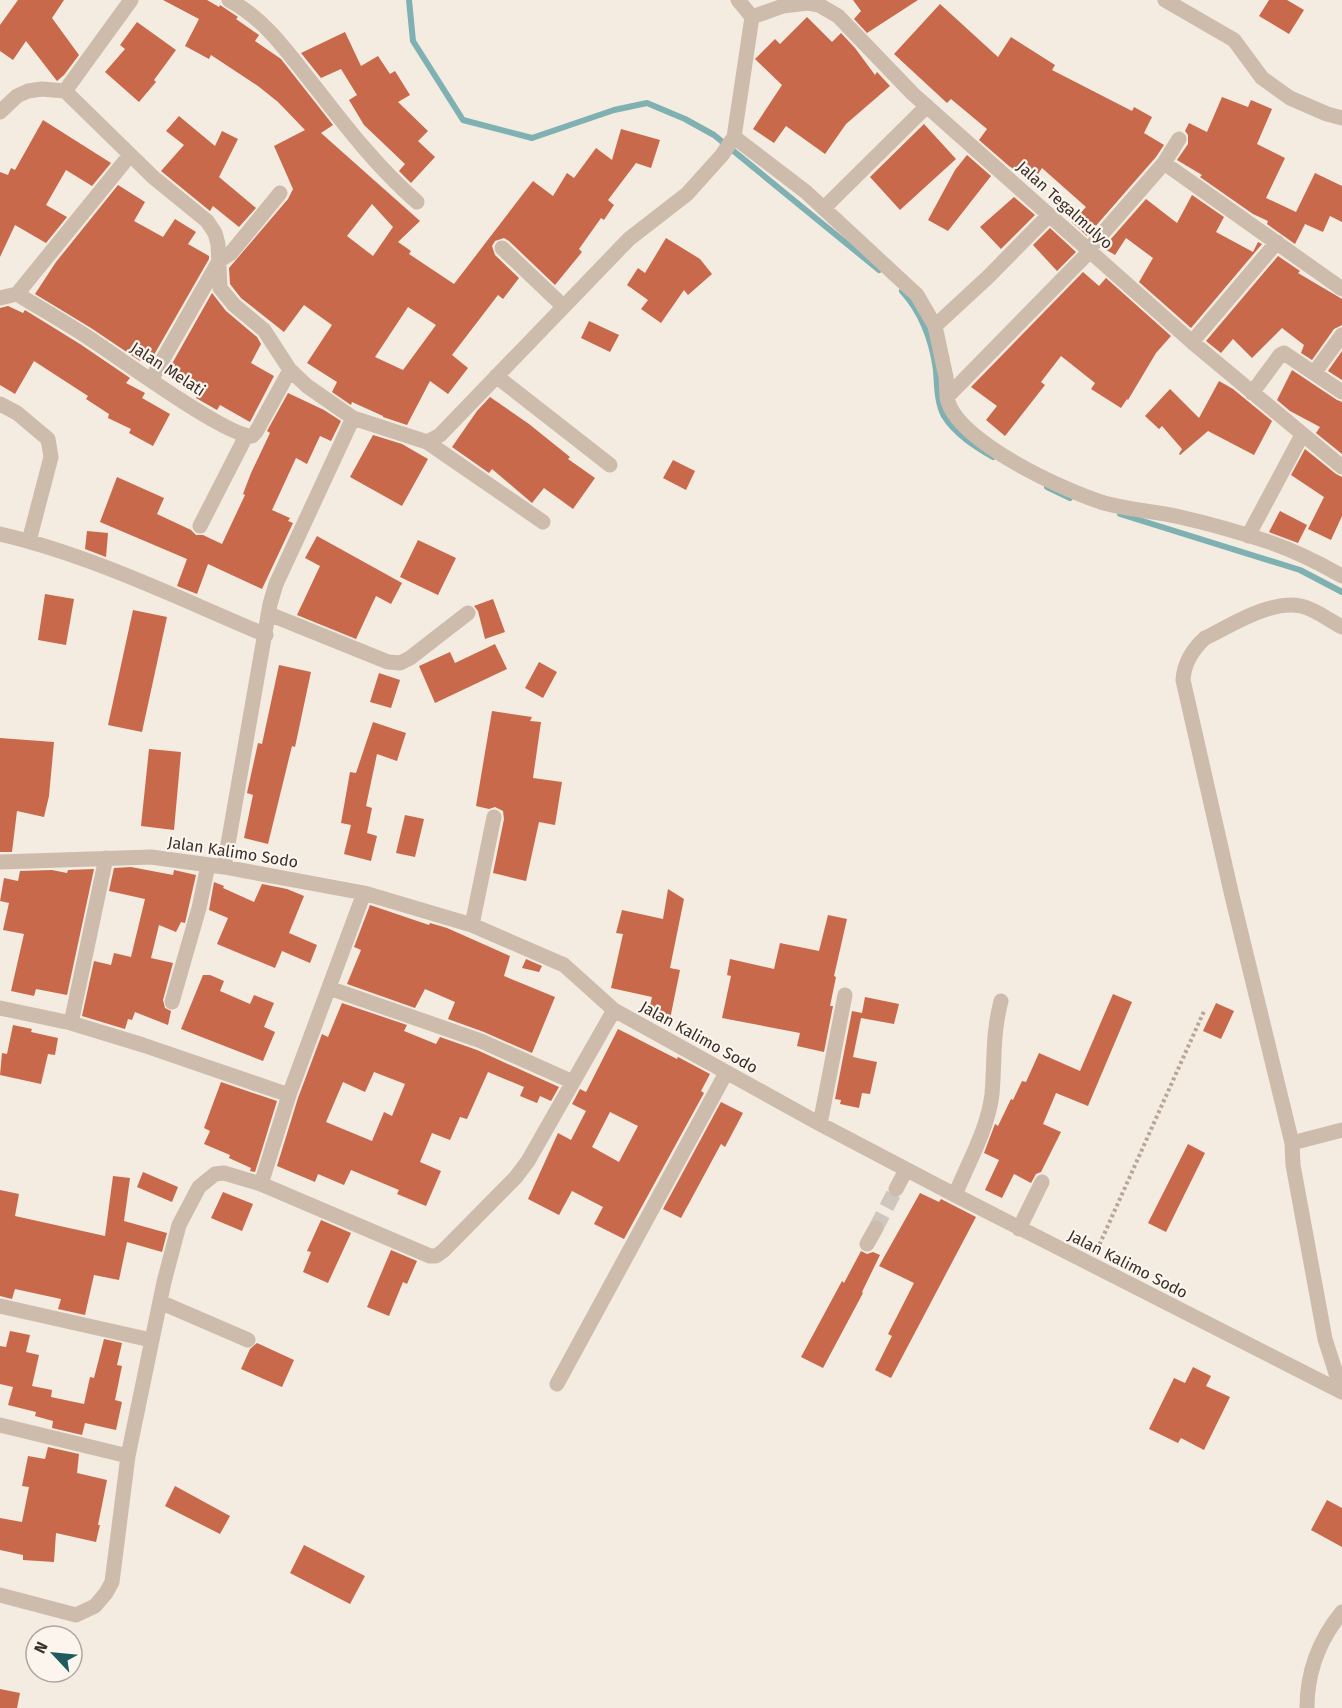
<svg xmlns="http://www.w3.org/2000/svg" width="1342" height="1708" viewBox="0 0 1342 1708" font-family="'Fira Sans',sans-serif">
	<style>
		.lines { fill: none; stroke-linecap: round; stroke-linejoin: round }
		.stream { stroke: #7fb0b2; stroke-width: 6 }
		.building { fill: #c8694b; fill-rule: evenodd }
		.minor-tunnel { stroke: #cfc6bd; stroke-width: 15; stroke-dasharray: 15 8; stroke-linecap: butt }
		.path { stroke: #b9a596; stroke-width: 4; stroke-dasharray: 3 3; stroke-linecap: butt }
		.minor { stroke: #cdbbac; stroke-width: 15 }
		.labels { text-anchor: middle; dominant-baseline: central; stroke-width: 4.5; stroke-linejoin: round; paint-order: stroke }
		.street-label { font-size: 16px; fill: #3b302b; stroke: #fbf5ee }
	</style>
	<rect width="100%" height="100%" fill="#f4ebe1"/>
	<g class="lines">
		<path class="stream" d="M409,0l4,41 50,79 69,18 82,-28 33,-7 38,16 29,16 165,135
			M902,291c20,22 30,50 34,79 1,15 1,33 8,46 11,18 32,31 49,41
			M1047,487l23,11
			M1120,514l180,56 42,22"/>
	</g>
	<path class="building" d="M18,0h46l-12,18 27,37 -15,20 -7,6 -31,-40 -13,19 -13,-9v-26z
		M163,0h44l12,7 1,-2 18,12 -2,2 23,16 -4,6 26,18 52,66 -12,8 99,88 -22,21 13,9 -2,3 45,30 79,-103 20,15 14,-23 7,5 22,-30 16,12 9,-31 39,11 -9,28 -15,-5 -28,37 6,5 -10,15 -3,-2 -22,31 3,3 -27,33 -46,-44 -5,-3 -9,3 -3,5 3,9 24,23 -16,21 -5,-4 -46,60 16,13 -20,26 -18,-13 -23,44 -24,-8v-1l-31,-14 -1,3 -19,-13 5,-10 -30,-19 25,-38 -28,-20 -20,27 -43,-34 -11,-14 -1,-16 59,-69 5,-10 -19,-43 31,-16 -27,-28 -20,-16 -47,-31 -2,4 -24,-13 14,-27zM372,204l21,23 -20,29 -26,-20zM408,307l28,18 -33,45 -28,-13z
		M853,0h65l-51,33 -13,-14 7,-8z
		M1269,0h18l17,10 -15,24 -30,-18z
		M940,4l58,53 13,-20 44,28 -3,5 80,41 2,-4 18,10 -8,16 20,12 -8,12 -69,79 -15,-14 14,-15 -44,-39 -9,14 -24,-16 -30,-26 8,-11 -36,-30 -4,4 -53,-49z
		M807,17l25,25 9,-9 14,15 20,27 2,-3 13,14 -44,38 -21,30 -39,-28 -12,17 -21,-14 29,-44 -27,-26 20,-20 5,5z
		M137,22l39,28 -22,30 2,2 -17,20 -34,-30 20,-23 -5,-4z
		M345,32l16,34 17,-10 12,18 5,-3 15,24 -12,7 30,29 -10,10 17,16 -24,26 -12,-12 6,-7 -41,-39 -15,-25 8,-5 -16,-26 -20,9 -20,-25z
		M1222,97l26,10 3,-7 21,9 -15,35 28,14 -19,40 30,14 19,-39 27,13v36l-12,-6 -7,16 -18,-8 -10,20 -28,-20 1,-3 -15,-7 -53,-37 2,-2 -25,-15 11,-16v-9l-3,-4 4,-8 18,9z
		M179,116l36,30 7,-15 16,8 -19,38 37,31 -17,19 -26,-21 -3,5 -49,-40 23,-26 -18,-14z
		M43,120l68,43 -19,23 -26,-16 -20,35 21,12 -21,26 -31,-18 -15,32v-85l8,3 3,-7 4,2z
		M924,124l32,35 -56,51 -30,-33z
		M967,155l24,21 -43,55 -20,-11 27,-50z
		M118,185l27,17 -11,19 29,16 12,-18 21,13 -8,12 21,12v3l-58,101 -8,-4 -3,5 -49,-33 -56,-34 21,-32z
		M1192,195l32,22 -8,15 37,20 5,-10 4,2 -71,84 -52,-46 14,-24 -27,-20 -11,17 -12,-7 43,-49 31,24z
		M1014,197l21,18 -34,34 -21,-22z
		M1050,228l26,24 -19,19 -24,-26z
		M666,238l34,21 12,15 -24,21 -4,-5 -23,33 -20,-14 7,-9 -21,-15 11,-17 7,5z
		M1278,256l22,15 -2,2 44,26v26l-8,4 -22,31 -11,-7 3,-8 -22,-17 -30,30 -19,-19 -12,14 -15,-12z
		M1083,272l16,14 7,-8 65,58 -15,17 -28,47 -1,-1 -6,9 -30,-19 4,-6 -34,-27 -20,26 4,3 -40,51 -19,-16 11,-14 -26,-19z
		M212,293l14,18 31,26 4,7 -10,19 23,13 -24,46 -30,-17 -3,5 -21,-12 7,-12 -34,-17z
		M8,306l15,7 2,-3 55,34 50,34 -4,5 19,10 -3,5 28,16 -17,32 -24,-13 2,-4 -23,-11 1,-4 -23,-15 2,-3 -54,-35 -19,33 -15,-9v-77z
		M589,321l30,14 -9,17 -29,-14z
		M1342,351v29l-14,-9z
		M1292,370l45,30 5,2v52l-26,-21 4,-6 -30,-16 -13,-11z
		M1219,381l14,8 39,32 -18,34 -46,-24 -28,24 -1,-1 3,-5 -20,-23 -3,3 -14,-13 25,-27 29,29z
		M288,393l36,17 17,11 -10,20 -11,-5 -13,28 -11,-6 -24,52 18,8 -2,3 5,2 -31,66 -54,-25 -11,30 -20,-8 10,-27 -87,-37 17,-45 47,21 -7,16 34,16 5,5h7l19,9 23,-49 -2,-1 8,-21 19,-40 -3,-2z
		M490,397l39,27 41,33 -2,2 27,19 -22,31 -29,-21 -12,15 -40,-34 -3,4 -37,-26 25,-36z
		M373,435l29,9 26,15 -26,47 -52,-29z
		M1305,449l31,25 6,3v39l-11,24 -23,-11 16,-32 -33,-22z
		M673,460l22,11 -9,19 -23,-12z
		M1280,511l27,14 -9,18 -29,-11z
		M87,531l21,2 -2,24 -21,-8z
		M317,536l85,47 -11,21 -15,-8 -20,43 -59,-24 23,-49 -15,-8z
		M418,540l38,18 -18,37 -38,-18z
		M45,594l29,5 -8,46 -28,-5z
		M493,599l12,33 -20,7 -7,-28 -4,-5z
		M133,610l34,7 -25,115 -34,-7z
		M495,644l12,25 -72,34 -16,-37 31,-14 5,11z
		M539,662l18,10 -14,26 -18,-10z
		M279,665l32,7 -16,75 -3,-1 -24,98 -24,-6 9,-43 -6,-2 11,-50 4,1z
		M379,673l21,7 -9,28 -21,-6z
		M492,711l40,6 -2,4 11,1 -8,56 29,4 -7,43 -16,-3 -13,59 -33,-8 11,-54 -1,-8 -8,-4 -6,2 -13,-3z
		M373,722l33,11 -9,28 -20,-7 -11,52 6,2 -5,25 10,3 -6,25 -27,-7 7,-29 -10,-2 9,-51 6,1z
		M0,738l54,4 -5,54 -5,21 -27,-6 -5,41h-12z
		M149,749l32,3 -7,78 -33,-4z
		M405,815l19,4 -9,38 -19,-4z
		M131,867l42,8 1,-5 22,5 -11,48 -4,-1 -5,10 -17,-7 -8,33 22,5 -10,37 2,8 6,3 -3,14 -33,-13 -3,8 -4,-1 -3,10 -43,-13 12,-55 17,4 3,-12 17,4 14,-58 -36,-8 5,-23z
		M94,869l-27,126 -31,-6 -2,7 -23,-5 13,-57 -21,-4 6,-27 -9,-2 4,-23 14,3 2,-10 32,-1 15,3 1,-3z
		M214,882l10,4 -1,2 31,14 8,-18 25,5 17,7 -15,37 28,12 -7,18 -28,-12 -7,17 -58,-24 11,-26 -19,-8z
		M668,889l16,10 -14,69 10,2 -10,49 -22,-4 4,-18 -41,-9 12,-54 -7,-1 6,-23 41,9z
		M370,905l59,20 1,-2 17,5 63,28 -6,20 51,21 -23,56 -48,-21 -36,-13 7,-17 -30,-13 -10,19 -68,-24 14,-34 -7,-3z
		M828,915l19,4 -13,57 2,1 -6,29h3l-9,46 -27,-6 3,-13 -78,-15 9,-42 -4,-1 3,-16 44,10 6,-26 39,8z
		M526,959l16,7 -3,6 -17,-4z
		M203,975h7l14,6 -4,10 30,13 4,-9 20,8 -10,24 11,5 -12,29 -82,-32z
		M1113,994l19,8 -44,104 -32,-13 -13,31 18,8 -20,40 -5,2 -5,9 -17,-9 -12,24 -17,-8 14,-30 -15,-7 11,-29 3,2 13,-27 2,1 9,-19 4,1 13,-29 41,18z
		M865,997l34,7 -5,20 -33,-6 -8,39 24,5 -7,32 -8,-1 -3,15 -19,-4 1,-4 -6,-1 17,-88 10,2z
		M342,1003l65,22 -3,6 32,13 4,-7 37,13 82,37 -8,14 -11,-5 -3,7 -17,-7 4,-9 -36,-15 -21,47 -7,-2 -10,23 -18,-7 -12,29 21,9 -15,35 -29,-12 2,-4 -48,-20 -7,15 -26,-11 -3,8 -38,-16 21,-68 24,-64 6,3zM374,1072l31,12 -13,32 -8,-4 -12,29 -46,-19 17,-40 22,10z
		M1216,1003l18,8 -13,28 -18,-8z
		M13,1025l19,4 -1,3 27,6 -3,17 -7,-1 -7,30 -41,-9 2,-22 5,1z
		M618,1029l59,30 1,-2 32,17 -9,17 3,2 -80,146 -30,-15 9,-17 -31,-16 -13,24 -31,-16 30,-66 13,7 15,-29 -14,-7 8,-15 6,3zM610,1112l28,14 -19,36 -27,-15z
		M221,1082l56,19 -22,71 -5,-1 1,-3 -22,-10 1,-3 -26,-11 6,-13 -6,-3z
		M721,1102l22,11 -18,34 -4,-3 -40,74 -18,-9z
		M1188,1144l17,9 -39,79 -18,-9z
		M143,1172l35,15 -6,15 -35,-15z
		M113,1176l17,2 -6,43 43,12 -5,19 -35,-10 -8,38 -25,-5 -9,40 -27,-6 3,-10 -46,-10 -3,10 -12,-3v-106l19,4 -4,22 90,20z
		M223,1192l30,12 -11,27 -31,-13z
		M920,1193l19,9 2,-3 35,18 -85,161 -16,-8 17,-34 -4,-2 26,-51 -35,-17z
		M321,1220l30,13 -23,50 -25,-11 8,-20 -4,-1z
		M391,1250l26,11 -10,23 -4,-2 -14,34 -22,-9z
		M861,1251l6,3 6,-2 7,3 -18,37 1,1 -40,75 -22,-11 41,-76 2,2z
		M10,1331l20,4 -4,17 13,3 -7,31 20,4 -1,7 33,7 6,-27 4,1 10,-39 18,4 -5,22 5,1 -7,34 7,2 -6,28 -31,-7 -3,12 -30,-7 1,-7 -18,-5 1,-4 -28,-7 5,-18 -13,-3v-38l6,1z
		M257,1343l37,17 -12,27 -41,-18 9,-20z
		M1193,1367l18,9 -5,10 24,11 -26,53 -23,-12 -3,5 -29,-14 25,-51 11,5z
		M48,1447l31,7 -2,19 30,7 -9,45h2l-4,17 -40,-9 -2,29 -31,-2v-5l-23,-5v-32l22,4 7,-35 -7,-1 6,-30 17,3z
		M175,1486l55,30 -10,18 -55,-28z
		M1327,1500l15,8v39l-31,-17z
		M304,1545l61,31 -15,28 -60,-31z
		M0,1689l20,4 -3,15h-17z"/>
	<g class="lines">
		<path class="minor-tunnel" d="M876,1228l20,-39"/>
		<path class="path" d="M1097,1250l108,-241"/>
		<path class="minor" d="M229,0c38,20 61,56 87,88 31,40 62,80 101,114
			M738,0l14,17
			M1165,0l69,40 28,38 28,20 37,16 15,4
			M752,17l31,-11 25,-3 11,2 19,11 75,78 279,248 150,125
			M65,91l66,-91
			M0,112l17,-16 11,-5 14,-2 23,2 88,86 54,44 8,12 3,11 2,44 14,17 30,25 26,40 17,16 46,32 74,24 13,-7 189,-196 58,-45 35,-39 12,-18 18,-120
			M734,137l72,55 111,103 18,31 11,51 1,20
			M1164,163l15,-24
			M824,208l103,-102
			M502,248l61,58
			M1088,250l76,-87 178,126
			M1090,251l-143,146c6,43 118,94 157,106 25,7 51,8 76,14 31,7 62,16 92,26 23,8 49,21 70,33
			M17,294l113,-139
			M0,298l17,-4c26,16 53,31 78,48 27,18 132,95 157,94l4,-4 34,-62
			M935,326l53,-49 61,-62
			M1192,342l85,-100
			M1314,373l28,-38
			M496,376l114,89
			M151,380l68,-119 12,-8 49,-60
			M1252,393l28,-38 4,-2 58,39
			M0,404l17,9 31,26 3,18 -22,84
			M427,442l116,80
			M200,526l46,-90
			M0,534c91,21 180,65 266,101
			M1248,536l54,-101
			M269,614l119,48 12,1 10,-5 58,-45
			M1342,627c-13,-7 -27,-18 -41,-21 -32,-6 -69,19 -96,32 -12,11 -21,26 -22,42l49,216 60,247 1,22 32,174 17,53
			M0,862l151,-5 73,10 140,26 108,32 92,40 50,45 206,114 135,71 387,197
			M224,867l46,-263 6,-20 77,-166
			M472,925l22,-108
			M329,988l152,53 92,41
			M172,1002l27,-94 9,-43
			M0,1008l71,15 72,22 146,50
			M71,1023l35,-165
			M820,1124l25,-129
			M1292,1143l50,-13
			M261,1184l28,-89 75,-202
			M896,1189l10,-19
			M955,1195c13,-32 33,-66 37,-101 3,-34 0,-58 9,-93
			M1019,1229l23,-47
			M867,1244l9,-16
			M160,1302l88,38
			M0,1306l151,34
			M557,1384l169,-311
			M0,1425l128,31
			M0,1595l76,20 19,-9 11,-13 6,-11 16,-126 36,-174 15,-57 20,-38 16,-13 9,-1 37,11 169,72h6l7,-5 73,-74 12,-16 86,-151
			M1307,1708c0,-36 12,-68 35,-96"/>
	</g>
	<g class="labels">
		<g class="street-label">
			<text transform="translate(1065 205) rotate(42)">Jalan Tegalmulyo</text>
			<text transform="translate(168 369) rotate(33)">Jalan Melati</text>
			<text transform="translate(233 852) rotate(9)">Jalan Kalimo Sodo</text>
			<text transform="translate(699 1037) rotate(29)">Jalan Kalimo Sodo</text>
			<text transform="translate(1128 1264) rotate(27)">Jalan Kalimo Sodo</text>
		</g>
	</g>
	<g transform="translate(54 1654) rotate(296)"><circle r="28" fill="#fbf5ee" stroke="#aea6a0" stroke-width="1.5"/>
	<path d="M0-4.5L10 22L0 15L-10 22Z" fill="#1f5a5e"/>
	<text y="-9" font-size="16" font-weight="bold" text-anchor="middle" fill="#3b302b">N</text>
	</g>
</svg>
